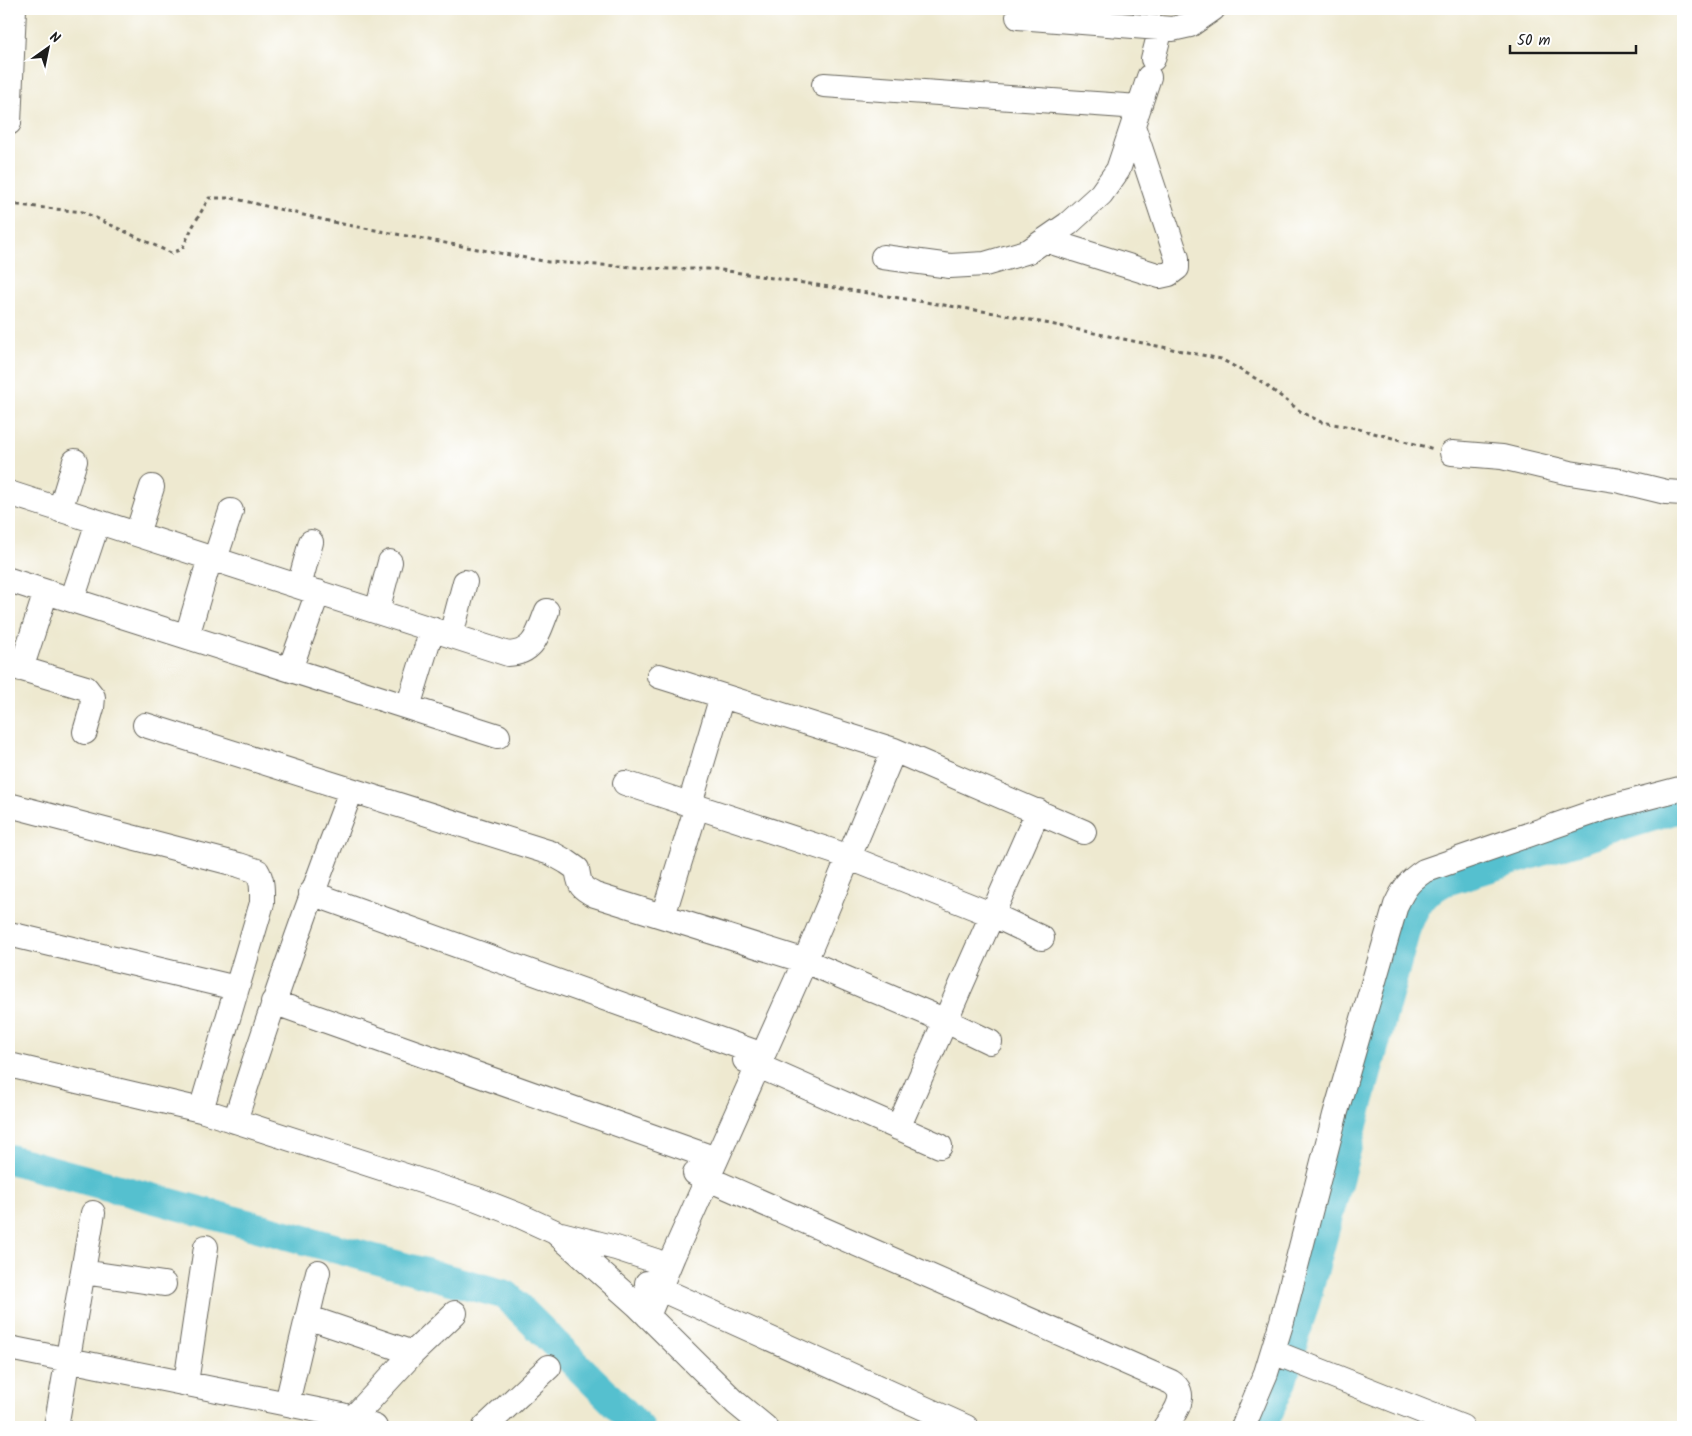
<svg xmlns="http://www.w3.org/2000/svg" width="1692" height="1436" viewBox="0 0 1692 1436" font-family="Kalam,sans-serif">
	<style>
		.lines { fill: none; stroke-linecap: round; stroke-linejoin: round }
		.river { stroke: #55c0cf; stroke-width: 30 }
		.minor-casing { stroke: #66645b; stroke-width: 26 }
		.path { stroke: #66645b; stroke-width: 3; stroke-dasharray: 4 4; stroke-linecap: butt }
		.minor { stroke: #fff; stroke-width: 24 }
	</style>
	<rect width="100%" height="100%" fill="#fff"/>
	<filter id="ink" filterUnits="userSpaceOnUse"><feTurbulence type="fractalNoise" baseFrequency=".02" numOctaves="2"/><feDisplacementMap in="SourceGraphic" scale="10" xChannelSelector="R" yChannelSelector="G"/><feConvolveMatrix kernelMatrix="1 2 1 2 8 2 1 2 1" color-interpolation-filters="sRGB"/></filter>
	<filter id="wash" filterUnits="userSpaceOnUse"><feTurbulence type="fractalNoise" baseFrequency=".0096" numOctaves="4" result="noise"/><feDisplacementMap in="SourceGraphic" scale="20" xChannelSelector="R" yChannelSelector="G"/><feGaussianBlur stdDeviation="1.12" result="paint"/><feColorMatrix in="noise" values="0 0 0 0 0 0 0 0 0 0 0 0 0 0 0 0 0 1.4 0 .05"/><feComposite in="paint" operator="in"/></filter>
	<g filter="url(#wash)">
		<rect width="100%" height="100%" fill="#eee9d0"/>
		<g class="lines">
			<path class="river" d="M9,1159l497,136 133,132
				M1262,1427l20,-46 26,-90 98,-363c10,-25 13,-32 37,-46l240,-75"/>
		</g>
	</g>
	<g filter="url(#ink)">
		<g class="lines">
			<defs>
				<path id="minor" d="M1018,17l154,12 18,-4 23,-16
					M1153,59l8,-31
					M824,85l315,22
					M9,123l5,-114
					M1045,240l115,36 9,-2 8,-6v-10l-44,-132
					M883,257l67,9 35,-2 44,-13 39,-27 33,-30 17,-24 31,-93
					M1452,453l50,4 68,16 51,8 45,11 17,1
					M9,493l499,161c27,-1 30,-21 39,-43
					M60,510l15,-49
					M137,534l15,-47
					M215,559l16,-48
					M9,580l489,156
					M299,586l12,-44
					M72,600l26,-78
					M377,611l13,-49
					M451,635l14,-53
					M187,636l23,-78
					M9,665l77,23 7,9 -1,11 -7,24
					M21,669l25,-77
					M290,669l28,-77
					M659,676l235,74 190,82
					M408,707l24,-78
					M145,725l406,128 16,9 10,7c3,16 2,18 18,26l210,66 141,60 44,21
					M625,783l210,69 158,63 49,23
					M690,804l32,-108
					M9,805l230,60 18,6c6,10 5,20 5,32l-61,207
					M311,893l452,162
					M663,916l34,-110
					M9,934l227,54
					M273,1002l443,157
					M745,1060l195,86
					M9,1065l192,45 276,89 41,16 37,17 82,73 99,98 29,24
					M235,1121c35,-111 74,-221 116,-330
					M898,1128l140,-317
					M695,1173l476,209c19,12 4,31 -6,45
					M561,1234l55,14 40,13
					M83,1272l81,12
					M647,1283l319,144
					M648,1316l25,-60 132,-295 89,-211
					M307,1317l106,36
					M9,1348l333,67 33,12
					M1273,1352l189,75
					M186,1383l20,-136
					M287,1403l31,-131
					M353,1418l60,-65 42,-40
					M56,1427l37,-214
					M485,1427l64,-60
					M1243,1427l23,-54 16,-52 53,-206 61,-210c8,-17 13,-24 28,-34l179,-62 80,-21"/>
			</defs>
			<use href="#minor" class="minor-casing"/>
			<path class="path" d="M9,204l74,8 88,41 11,-4 11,-23 16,-28h23l105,25 211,39 120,7h47l286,45 220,45 41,23 38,29 21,11 30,5 83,22"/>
			<use href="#minor" class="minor"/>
		</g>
	</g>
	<rect width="1692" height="1436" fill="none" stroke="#fff" stroke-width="30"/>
	<g transform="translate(48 48) rotate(33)" stroke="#ffffff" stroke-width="4" paint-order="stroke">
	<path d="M0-4L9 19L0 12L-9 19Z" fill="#1c1c1c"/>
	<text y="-8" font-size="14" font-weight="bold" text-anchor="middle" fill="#1c1c1c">N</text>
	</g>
	<path d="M1510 45v8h126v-8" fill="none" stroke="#1c1c1c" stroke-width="2.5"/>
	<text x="1517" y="45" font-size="15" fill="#1c1c1c" stroke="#ffffff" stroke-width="4" paint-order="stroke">50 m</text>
</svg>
